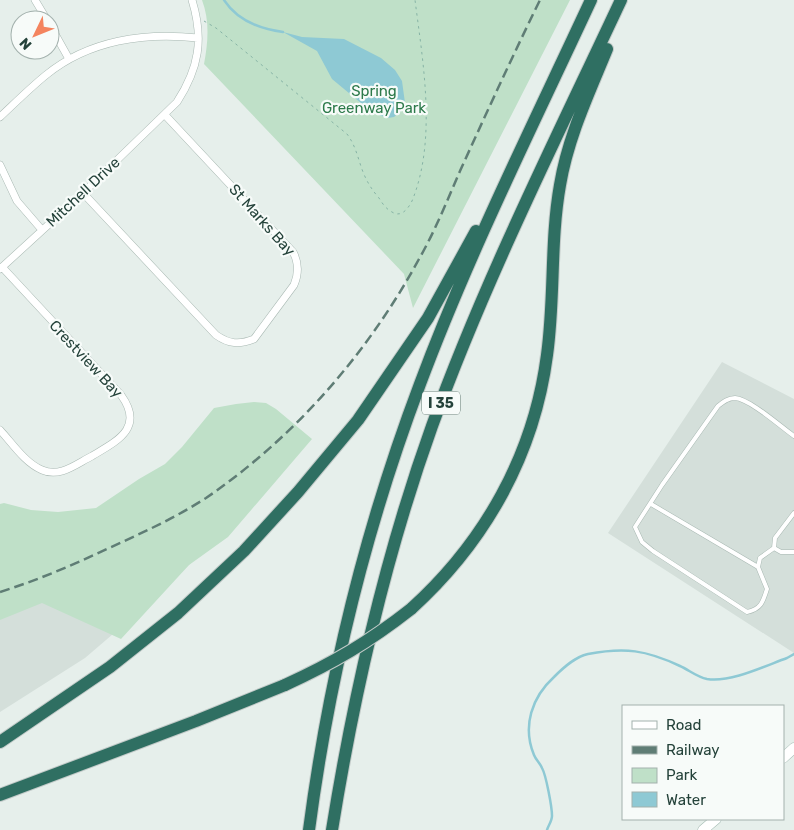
<svg xmlns="http://www.w3.org/2000/svg" width="794" height="830" viewBox="0 0 794 830" font-family="Rubik,sans-serif">
	<style>
		.built { fill: #d4dfda }
		.green { fill: #bfe0c8 }
		.water { fill: #8ec9d4 }
		.lines { fill: none; stroke-linecap: round; stroke-linejoin: round }
		.stream { stroke: #8ec9d4; stroke-width: 2.5 }
		.lane-casing { stroke: #a8b8b2; stroke-width: 5 }
		.street-casing { stroke: #a8b8b2; stroke-width: 8 }
		.secondary-casing { stroke: #a4bbb3; stroke-width: 11 }
		.highway-casing { stroke: #c2cac8; stroke-width: 14 }
		.path { stroke: #86b3a5; stroke-width: 1; stroke-dasharray: 2.5 4; stroke-linecap: butt }
		.lane { stroke: #fff; stroke-width: 4 }
		.street { stroke: #fff; stroke-width: 7 }
		.secondary { stroke: #fff; stroke-width: 10 }
		.highway { stroke: #2f6f62; stroke-width: 12 }
		.rail { stroke: #5f7d75; stroke-width: 2.5; stroke-dasharray: 10 5; stroke-linecap: butt }
		.highway-bridge-casing { stroke: #c2cac8; stroke-width: 14; stroke-linecap: butt }
		.highway-bridge { stroke: #2f6f62; stroke-width: 12 }
		.labels { text-anchor: middle; dominant-baseline: central; stroke-width: 4.5; stroke-linejoin: round; paint-order: stroke }
		.shield { fill: #f7fbf9; stroke: #637a73; stroke-width: 1 }
		.shield-label { font-size: 14px; font-weight: bold; fill: #24423a }
		.park-label { font-size: 15px; fill: #2d7a4b; stroke: #f7fbf9 }
		.street-label { font-size: 15px; fill: #24423a; stroke: #f7fbf9 }
	</style>
	<rect width="100%" height="100%" fill="#e6efeb"/>
	<path class="built" d="M722,362l72,37v254l-186,-120z
		M202,552l-47,46 -70,60 -85,54v-130z"/>
	<path class="green" d="M202,0h368l-157,308 -9,-34 -200,-210c4,-21 6,-43 -2,-64z
		M254,402l12,1 10,6 36,30 -84,98 -39,28 -68,74 -79,-36 -42,17v-116l4,-1 27,7 27,2 38,-4 43,-29 26,-15 17,-17 32,-39 22,-4z"/>
	<path class="water" d="M283,32l19,5 42,2 37,19 14,12 7,11 3,22 -2,6 -9,8 -6,1 -15,-5 -41,-34 -15,-28z"/>
	<g class="lines">
		<path class="stream" d="M224,0c13,20 36,29 59,32
			M547,830c1,-4 5,-9 5,-14 0,-9 -6,-41 -10,-48 -2,-5 -6,-8 -8,-13 -12,-29 -2,-58 20,-78 10,-10 21,-20 34,-23 37,-7 58,-4 92,12 9,4 17,11 27,13 23,4 58,-13 80,-21l7,-4"/>
		<defs>
			<path id="lane" d="M651,504l107,63
				M774,548l-14,10 -2,9 9,22c-4,13 -6,20 -20,23l-94,-61 -11,-9 -7,-15 27,-42 56,-79c5,-4 10,-8 17,-8 15,1 46,29 59,38
				M774,548l1,-10 19,-25
				M774,548l7,4h13"/>
			<path id="street" d="M35,0l12,20
				M50,25l19,34
				M0,117c15,-14 30,-29 46,-42 43,-35 99,-43 152,-37
				M0,165l17,36 25,29
				M83,193l133,142c13,9 23,10 38,4l40,-54c5,-12 5,-22 -1,-33l-128,-137
				M0,269l83,-76 94,-91c22,-34 27,-63 15,-102
				M0,430c12,13 25,33 42,40 18,8 34,-6 50,-14 25,-15 53,-28 29,-61l-119,-128"/>
			<path id="secondary" d="M783,758l11,-10
				M703,830l13,-11"/>
			<path id="highway" d="M411,609c74,-67 123,-154 136,-254 8,-57 3,-114 13,-170 8,-48 29,-92 47,-136
				M0,742l110,-75 68,-54 66,-62 54,-59 60,-72 70,-102 48,-87
				M0,795l196,-74 89,-36
				M309,830c20,-152 57,-303 111,-446 49,-131 112,-257 171,-384
				M332,830c22,-137 53,-273 100,-404 53,-146 123,-285 189,-426"/>
		</defs>
		<use href="#lane" class="lane-casing"/>
		<use href="#street" class="street-casing"/>
		<use href="#secondary" class="secondary-casing"/>
		<use href="#highway" class="highway-casing"/>
		<path class="path" d="M204,21l12,7 131,106c9,12 11,25 16,38 4,10 9,18 16,26 3,5 7,11 13,14 9,6 16,-3 20,-11 25,-61 11,-138 3,-201"/>
		<use href="#lane" class="lane"/>
		<use href="#street" class="street"/>
		<use href="#secondary" class="secondary"/>
		<use href="#highway" class="highway"/>
		<path class="rail" d="M0,592c38,-12 73,-27 109,-44 33,-15 66,-30 97,-50 89,-61 162,-145 213,-239 16,-28 28,-58 41,-88 26,-57 52,-114 80,-171"/>
		<defs>
			<path id="highway-bridge" d="M285,685c48,-22 84,-43 126,-76"/>
		</defs>
		<use href="#highway-bridge" class="highway-bridge-casing"/>
		<use href="#highway-bridge" class="highway-bridge"/>
	</g>
	<g class="labels">
		<rect class="shield" x="422" y="391.5" width="38" height="23" rx="4"/>
		<g class="shield-label">
			<text x="441" y="403">I 35</text>
		</g>
		<g class="park-label">
			<text x="374" y="91">Spring<tspan x="374" dy="17">Greenway Park</tspan></text>
		</g>
		<g class="street-label">
			<text transform="translate(83 192) rotate(-43)">Mitchell Drive</text>
			<text transform="translate(262 220) rotate(48)">St Marks Bay</text>
			<text transform="translate(86 359) rotate(47)">Crestview Bay</text>
		</g>
	</g>
	<rect x="622" y="705" width="162" height="115" fill="#f7fbf9" stroke="#a3b1ad"/>
	<rect x="632" y="721" width="25" height="8" fill="#ffffff" stroke="#a3b1ad"/>
	<text x="666" y="730" font-size="15" fill="#24423a">Road</text>
	<rect x="632" y="746" width="25" height="8" fill="#5f7d75" stroke="#a3b1ad"/>
	<text x="666" y="755" font-size="15" fill="#24423a">Railway</text>
	<rect x="632" y="768" width="25" height="15" fill="#bfe0c8" stroke="#a3b1ad"/>
	<text x="666" y="780" font-size="15" fill="#24423a">Park</text>
	<rect x="632" y="792" width="25" height="15" fill="#8ec9d4" stroke="#a3b1ad"/>
	<text x="666" y="805" font-size="15" fill="#24423a">Water</text>
	<g transform="translate(35 35) rotate(227)"><circle r="24" fill="#f7fbf9" stroke="#a3b1ad"/>
	<path d="M0-4L9 19L0 12L-9 19Z" fill="#f4845f"/>
	<text y="-8" font-size="14" font-weight="bold" text-anchor="middle" fill="#24423a">N</text>
	</g>
</svg>
